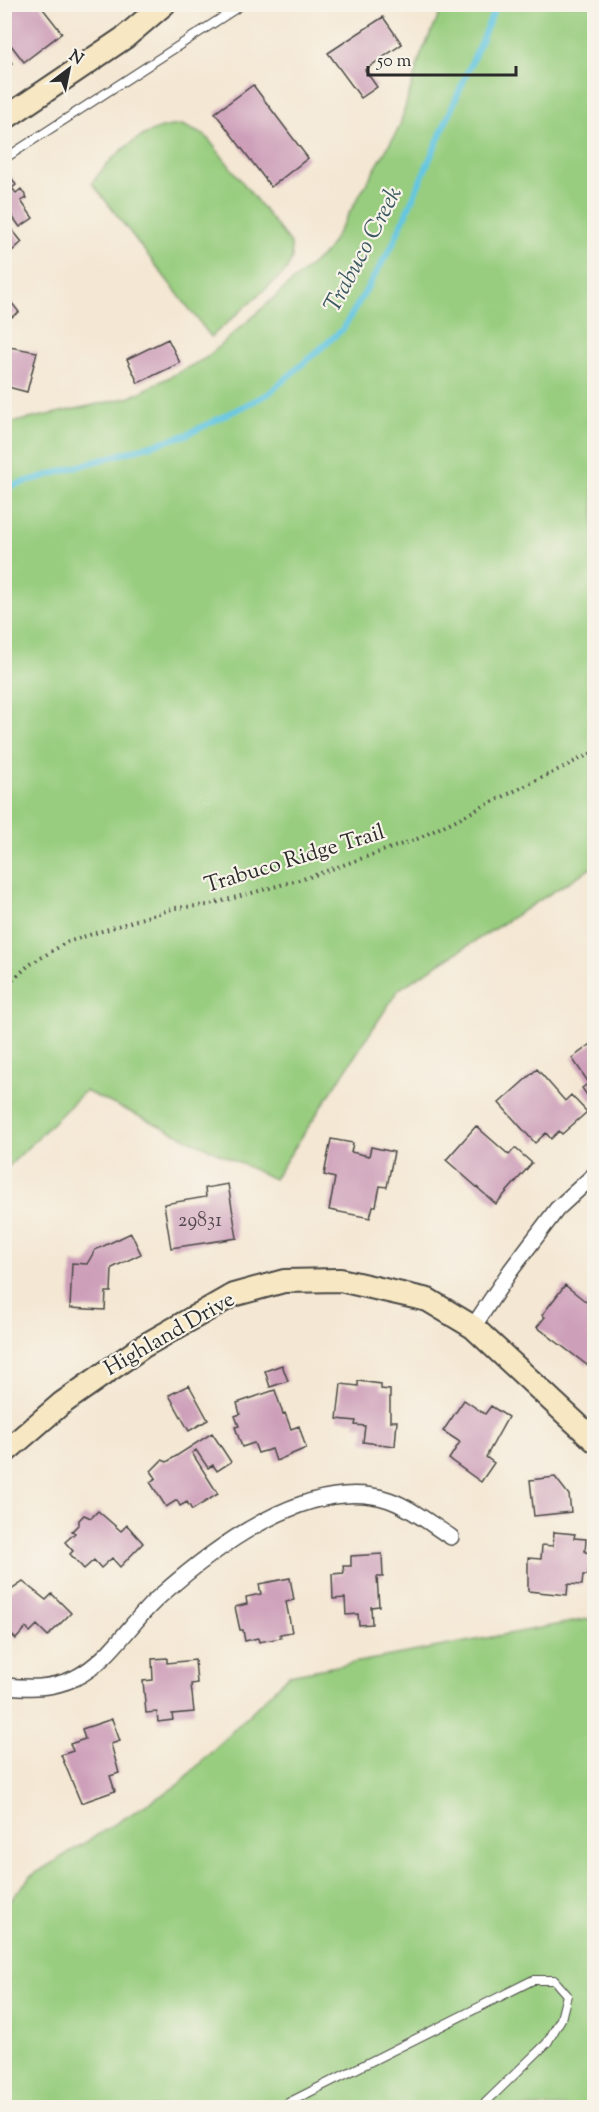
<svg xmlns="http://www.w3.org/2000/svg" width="599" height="2112" viewBox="0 0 599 2112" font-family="'Sorts Mill Goudy',serif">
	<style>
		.green { fill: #98cd7f; stroke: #627c55; stroke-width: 1.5 }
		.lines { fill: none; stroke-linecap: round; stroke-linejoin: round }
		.stream { stroke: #64c6e2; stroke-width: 6 }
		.building { fill: #cd9fb9 }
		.lane-casing { stroke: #494744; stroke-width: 10 }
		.street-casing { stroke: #494744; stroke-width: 18 }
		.secondary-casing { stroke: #494744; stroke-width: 26 }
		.path { stroke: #494744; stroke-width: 4; stroke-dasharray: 1.5 4.5; stroke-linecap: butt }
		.lane { stroke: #fff; stroke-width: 8 }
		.street { stroke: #fff; stroke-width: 15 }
		.secondary { stroke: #f7e8c3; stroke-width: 22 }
		.labels { text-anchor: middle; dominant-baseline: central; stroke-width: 4.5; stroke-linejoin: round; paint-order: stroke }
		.number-label { font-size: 20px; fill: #54484e }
		.street-label { font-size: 22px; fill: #2b2b2b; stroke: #f7f3e8 }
		.water-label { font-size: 24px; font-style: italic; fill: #3c5a62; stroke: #f7f3e8 }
	</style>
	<rect width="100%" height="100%" fill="#f7f3e8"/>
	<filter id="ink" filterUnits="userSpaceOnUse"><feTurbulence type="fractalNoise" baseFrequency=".0167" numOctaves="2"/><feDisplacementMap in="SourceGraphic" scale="12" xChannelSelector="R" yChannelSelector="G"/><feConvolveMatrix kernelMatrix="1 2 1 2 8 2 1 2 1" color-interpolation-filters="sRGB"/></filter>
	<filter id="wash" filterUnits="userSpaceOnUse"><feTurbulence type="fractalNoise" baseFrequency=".008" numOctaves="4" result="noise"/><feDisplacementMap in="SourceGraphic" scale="24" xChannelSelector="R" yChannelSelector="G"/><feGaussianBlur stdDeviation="1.35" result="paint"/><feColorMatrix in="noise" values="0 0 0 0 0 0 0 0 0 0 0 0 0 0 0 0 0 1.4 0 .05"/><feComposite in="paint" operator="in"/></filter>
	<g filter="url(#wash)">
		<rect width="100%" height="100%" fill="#f4e7d3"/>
		<path class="green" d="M444,5h150v861l-195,123 -125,190 -189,-88 -80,79v-746l126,-27 75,-39 121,-107 72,-123 22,-74z
			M182,125l24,11 85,108 1,15 -6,12 -75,66 -119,-154c22,-30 52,-57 90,-58z
			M594,1618v489l-589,1v-201l26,-31 147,-91 111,-110z"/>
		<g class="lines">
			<path class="stream" d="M4,488l182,-53 82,-41 75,-65 49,-83 105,-242"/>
		</g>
		<g id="blocks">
			<path class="building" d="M4,4l36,1 22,28 -38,29 -20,-26z
				M383,17l19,27 -37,26 12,17 -16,11 -33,-45z
				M4,52l8,11 -8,5z
				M253,85l55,73 -37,29 -56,-74z
				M8,172l8,13 -4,3 4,5 5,-4 6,9 -6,3 12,17 -13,9 -8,-11 -8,5v-47z
				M10,227l12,15 -11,10 -7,-8v-13z
				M7,297l12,15 -15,10v-23z
				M168,339l12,24 -42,20 -11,-24z
				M4,346l33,6 -10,40 -23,-6z
				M594,1042v57l-3,2 -9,-13 7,-5 -17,-25z
				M537,1069l28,32 6,-6 16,17 -25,22 -3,-3 -8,8 -5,-6 -11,10 -36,-40z
				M476,1126l33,29 6,-7 17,15 -36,41 -50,-44z
				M331,1139l22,4 -2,9 18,4 2,-9 23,5 -7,35 -7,-1 -4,20h-3l-3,12 -41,-8 6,-32 -11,-3z
				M228,1184l9,54 -66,10 -7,-44 42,-7 -1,-9z
				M131,1233l10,21 -29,14 -1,24h-5l-1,18 -35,-2 2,-45 15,1 8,-14z
				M565,1285l29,23v48l-7,9 -50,-38 8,-10 -3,-2z
				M282,1365l6,16 -18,6 -5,-16z
				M358,1381l23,3v5l9,1v31h7l-2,25 -32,-4 2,-16 -10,-1 1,-4 -19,-2 4,-35 17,2z
				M189,1385l19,35 -19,11 -20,-36z
				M275,1390l8,24 2,-1 6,16 8,-3 7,22 -30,13 -4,-12 -14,4 -4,-10 -12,4 -7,-20 4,-1 -4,-10 5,-2 -3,-11z
				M464,1400l21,14 6,-8 17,11 -22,40 8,6 -13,19 -32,-23 11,-17 -17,-11z
				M212,1433l19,29 -14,9 -4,-6 -5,3 -12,-18 -4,3 26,41 -26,16 -5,-8 -7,4 -3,-6 -11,7 -16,-25 6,-4 -5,-7 11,-11 5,2z
				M555,1477l14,18 2,17 -37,4 -4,-36z
				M98,1511l23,20 6,-6 16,18 -23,24 -8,-9 -11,10 -7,-8 -10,9 -14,-15 3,-3 -8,-9 10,-9 -3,-2 7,-7v-4l5,-5 7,3z
				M554,1532l21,2 -1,4 12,1 -1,13 5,1 -2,22h-5l-1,10 -14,-1 -1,11 -39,-4v-33l13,1 1,-14 11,1z
				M382,1554l1,23h-6l2,29 -8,1 1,17 -13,1 -1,-11 -12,1 -1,-17 -12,1 -1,-25 12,-1 -1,-7h8v-10z
				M290,1578l4,22 -8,2 6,30 -12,2 1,4 -22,4 -1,-4 -13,3 -2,-11h-3l-5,-23 12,-3 -1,-7 15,-3 -2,-10z
				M23,1582l23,18 6,-6 19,19 -23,23 -11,-11 -7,7 -4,-4 -10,11 -12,-11v-33z
				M167,1658v5l28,-3 2,23 -6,1 3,28 -22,2 1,6 -15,2 -1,-10 -11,1 -3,-32 10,-1 -1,-21z
				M112,1719l8,22 -9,3 8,29 -9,3 5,15 -34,12 -20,-48 12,-4 -3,-7 15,-5 -3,-10z"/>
		</g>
	</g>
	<g filter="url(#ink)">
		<use href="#blocks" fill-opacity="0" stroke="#494744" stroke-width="1.5"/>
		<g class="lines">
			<defs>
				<path id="lane" d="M4,159l239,-155
					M278,2108l255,-128h21l13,15 -6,24 -14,24 -67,65"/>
				<path id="street" d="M473,1327l38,-57 46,-61 37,-34
					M4,1686c27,2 47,3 71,-8 36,-18 56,-57 85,-82 55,-49 151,-122 229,-96 21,7 43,25 62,37"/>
				<path id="secondary" d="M4,119l120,-81 40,-34
					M4,1453l57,-49 81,-57 91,-52 51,-14 56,-1 88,20 45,27 121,113"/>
			</defs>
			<use href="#lane" class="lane-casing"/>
			<use href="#street" class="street-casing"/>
			<use href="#secondary" class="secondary-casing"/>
			<path class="path" d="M4,988l25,-23 38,-23 108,-34 33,-3 98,-27 111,-39 177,-87"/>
			<use href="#lane" class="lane"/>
			<use href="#street" class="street"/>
			<use href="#secondary" class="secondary"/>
		</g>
	</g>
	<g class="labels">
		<g class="number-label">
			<text x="200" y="1221">29831</text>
		</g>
		<g class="street-label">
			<text transform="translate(295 860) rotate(-17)">Trabuco Ridge Trail</text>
			<text transform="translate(170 1335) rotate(-30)">Highland Drive</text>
		</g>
		<g class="water-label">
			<text transform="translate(364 250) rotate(-62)">Trabuco Creek</text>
		</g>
	</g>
	<rect width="599" height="2112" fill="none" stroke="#f7f3e8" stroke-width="24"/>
	<g transform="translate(69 69) rotate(32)" stroke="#f7f3e8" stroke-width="4.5" paint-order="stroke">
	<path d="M0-4.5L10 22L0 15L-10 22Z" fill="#2b2b2b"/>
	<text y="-9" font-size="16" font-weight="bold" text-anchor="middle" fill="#2b2b2b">N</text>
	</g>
	<path d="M368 66v9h148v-9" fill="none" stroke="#2b2b2b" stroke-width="3"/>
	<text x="377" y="66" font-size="18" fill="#2b2b2b" stroke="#f7f3e8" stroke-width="4.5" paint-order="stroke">50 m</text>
</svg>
